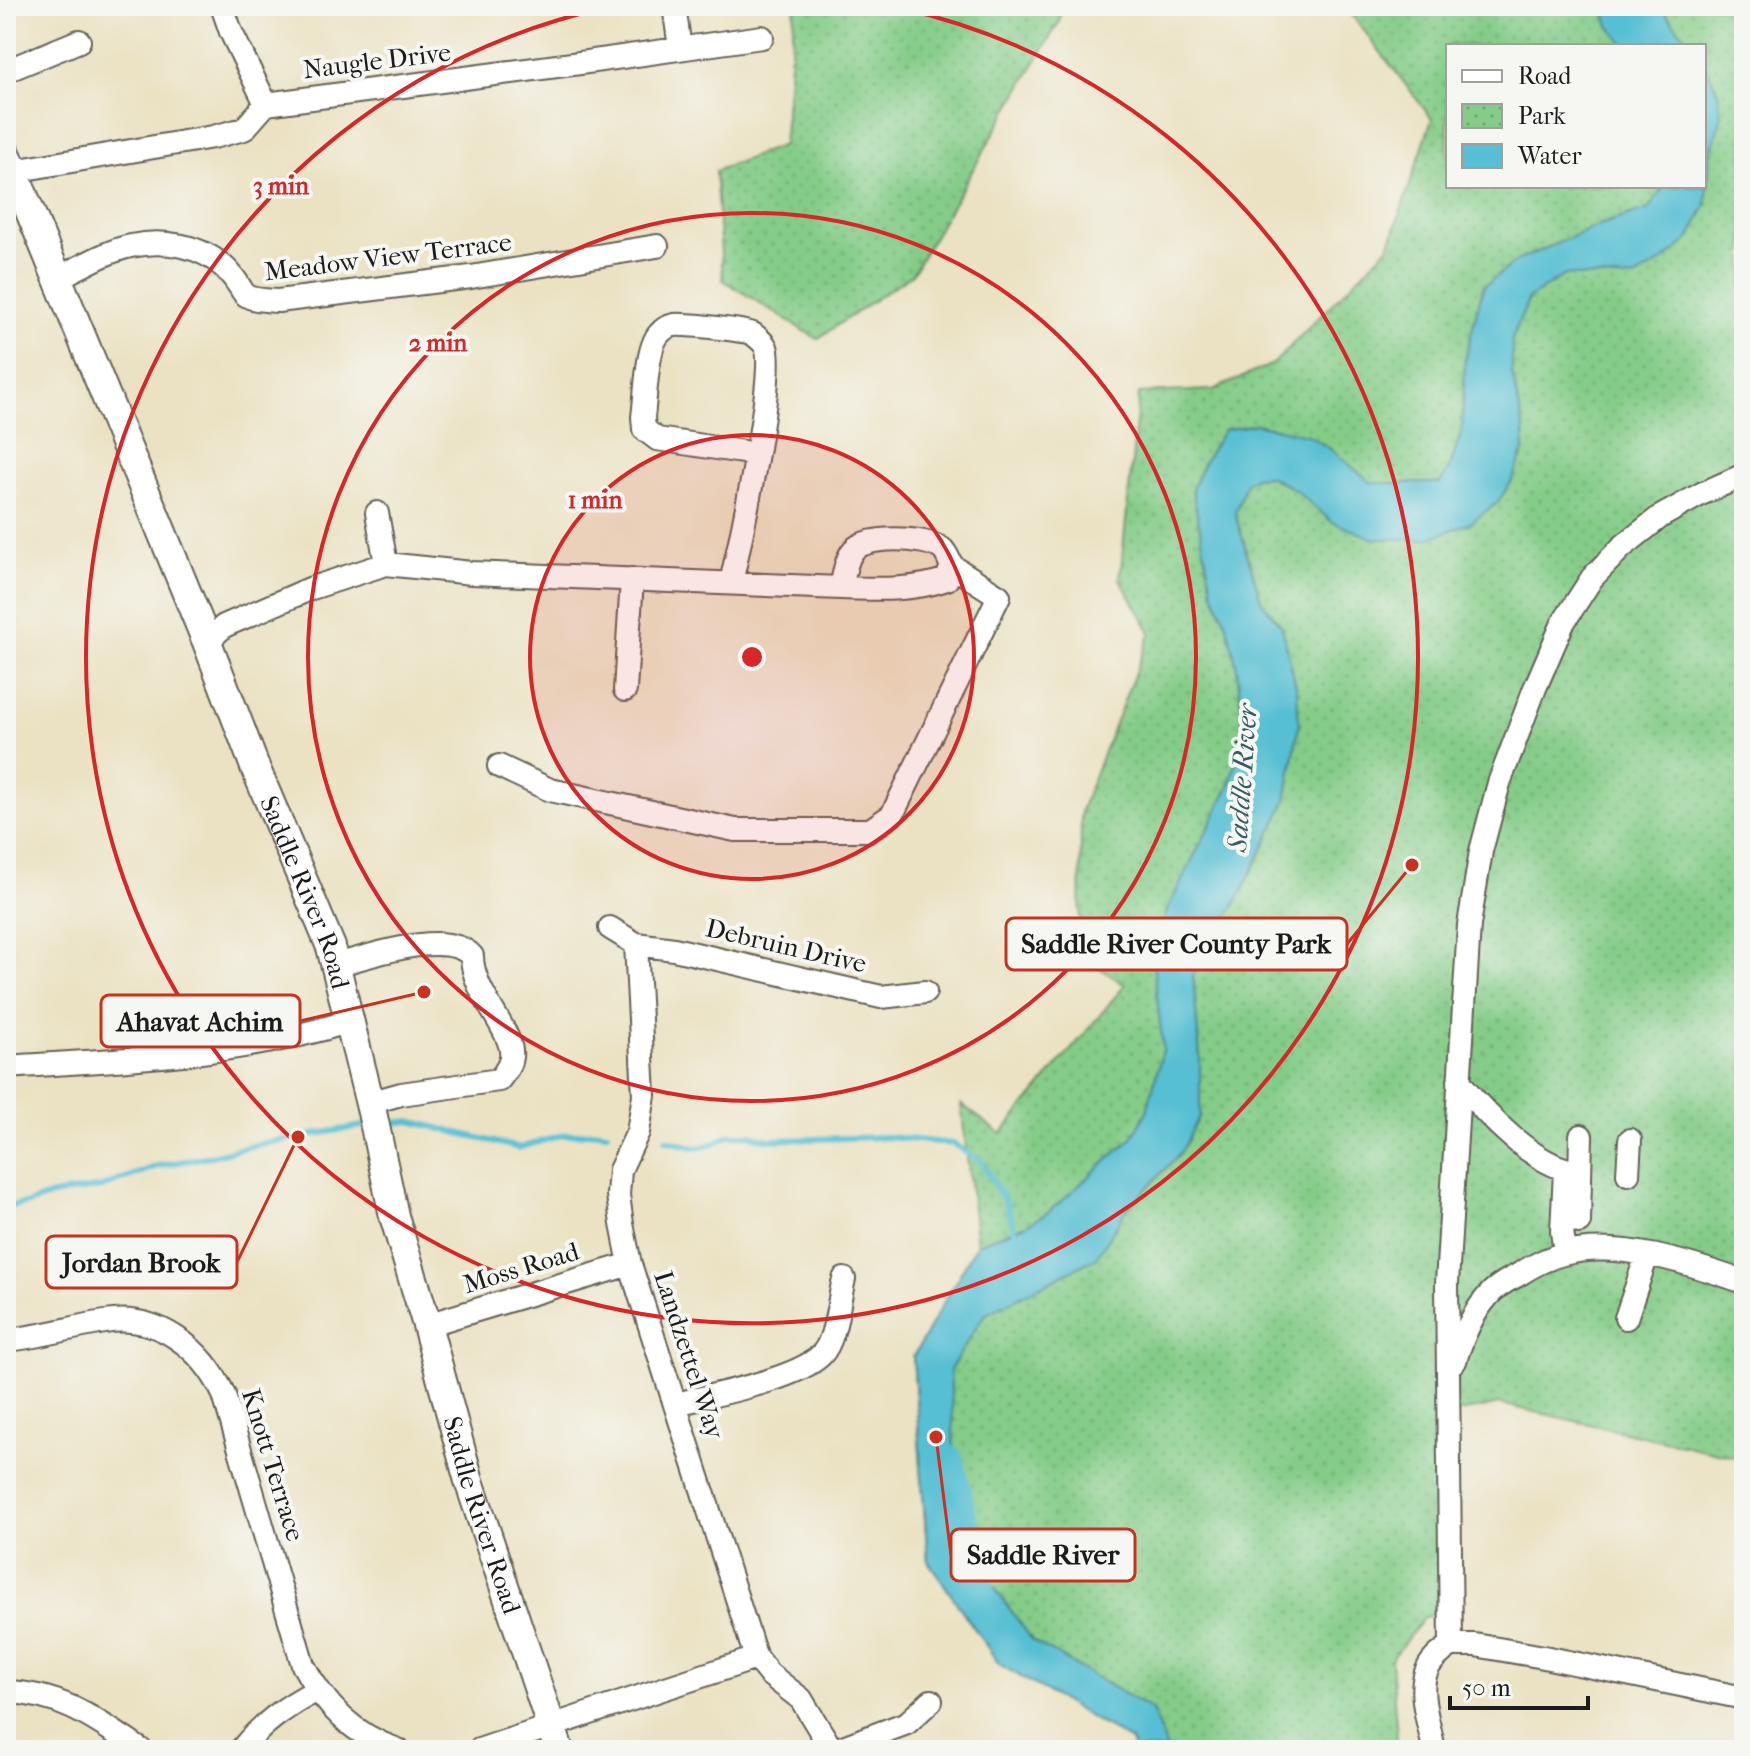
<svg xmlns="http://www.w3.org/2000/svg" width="1750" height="1756" viewBox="0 0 1750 1756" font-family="'IM FELL French Canon',serif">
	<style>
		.park { fill: url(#park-dots); stroke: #507452; stroke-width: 2; fill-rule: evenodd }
		.water { fill: #56bfd3; stroke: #396e78; stroke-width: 2 }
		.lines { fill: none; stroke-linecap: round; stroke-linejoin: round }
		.stream { stroke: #56bfd3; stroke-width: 6 }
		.river { stroke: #56bfd3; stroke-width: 34 }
		.minor-casing { stroke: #646156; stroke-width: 26 }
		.major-casing { stroke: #646156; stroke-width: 32 }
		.minor { stroke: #fff; stroke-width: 22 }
		.major { stroke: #fff; stroke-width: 28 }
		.ring { fill: none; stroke: #d62828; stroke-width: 4 }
		.labels { text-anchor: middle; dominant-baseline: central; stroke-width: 8; stroke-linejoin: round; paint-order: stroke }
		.street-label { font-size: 26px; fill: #1c1c1c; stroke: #f6f6f2 }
		.water-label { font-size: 28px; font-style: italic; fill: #335d65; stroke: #f6f6f2 }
		.centre { fill: #d62828; stroke: #f6f6f2; stroke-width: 4 }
		.ring-label { font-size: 24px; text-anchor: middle; font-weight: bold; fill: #d62828; stroke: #f6f6f2; stroke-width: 8; stroke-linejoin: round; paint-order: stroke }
		.leader { fill: none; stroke: #c8321e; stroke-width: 3 }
		.callout-dot { fill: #c8321e; stroke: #f6f6f2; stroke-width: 3 }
		.callout { fill: #f6f6f2; stroke: #c8321e; stroke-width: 3 }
		.callout-label { font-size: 28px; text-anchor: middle; font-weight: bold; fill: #1c1c1c }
	</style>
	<defs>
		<pattern id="park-dots" width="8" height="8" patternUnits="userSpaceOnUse" patternTransform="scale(2)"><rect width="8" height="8" fill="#84cc88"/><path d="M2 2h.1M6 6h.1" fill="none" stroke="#71af75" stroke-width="1.8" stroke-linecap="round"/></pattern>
	</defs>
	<rect width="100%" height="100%" fill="#f6f6f2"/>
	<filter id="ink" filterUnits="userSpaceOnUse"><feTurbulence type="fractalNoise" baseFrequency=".0125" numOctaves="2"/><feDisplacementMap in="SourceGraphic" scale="16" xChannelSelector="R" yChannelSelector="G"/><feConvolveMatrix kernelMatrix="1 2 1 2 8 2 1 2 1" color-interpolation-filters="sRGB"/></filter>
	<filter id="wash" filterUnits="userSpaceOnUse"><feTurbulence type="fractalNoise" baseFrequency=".006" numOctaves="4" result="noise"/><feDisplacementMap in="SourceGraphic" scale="32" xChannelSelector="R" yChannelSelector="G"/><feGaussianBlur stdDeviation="1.8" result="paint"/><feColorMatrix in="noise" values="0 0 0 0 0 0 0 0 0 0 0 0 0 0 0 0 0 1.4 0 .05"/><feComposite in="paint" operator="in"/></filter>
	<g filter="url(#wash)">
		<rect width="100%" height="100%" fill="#ebe2c3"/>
		<path class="park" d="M795,6h268l-4,16 -147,252 -95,65 -94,-59 -8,-109 68,-26z
			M1345,6h399v1453l-244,-55 -65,13 5,196 -16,4 -33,43 7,90h-264l-3,-9 -132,-77 -71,-103 -15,-204 64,-113 -16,-140 40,30 124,-149 -45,-30 1,-145 70,-178 -31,-53 19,-186 74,-3 60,-26 116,-118 43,-127zM1448,46h256v140h-256z"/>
		<path class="water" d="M1603,6h56l34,40h-67l-17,-20z
			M1704,62l14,30 3,26 -11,38 -4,49 -17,34 -26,22 -30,18 -69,-4 -35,23 -17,41v34l12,57v21l-12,30 -15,22 -27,20 -42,16h-53l-43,-17 -39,-34 -25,-12 -13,1 -9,6 -11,30 26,87 21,27 15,64 2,34 -13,76 -35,73 -37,69 -21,31 7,83v58l-18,36 -57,61 -29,46 -112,57 -34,55 7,135 -6,23 82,113 119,69 15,40h-33l-3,-9 -132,-77 -71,-103 -15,-204 64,-113 49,-19 24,-14 82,-73 15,-27 16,-62 -11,-95 16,-46 61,-121 12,-47 1,-25 -5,-47 -10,-43 -15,-36 -20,-100 13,-29 19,-30 32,-6 51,11 22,13 43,35h68l10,-16 12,-37 3,-72 18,-71 33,-26 86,-37 47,-15 15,-23h40z"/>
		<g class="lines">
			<path class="stream" d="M383,1124l27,-3 109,27 43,-13 37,-3 8,1
				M666,1140l31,8 17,-4 15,-9h21l19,5 120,-3 65,7 28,18 24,42 10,31
				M6,1207l23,-4 23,-8 50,-8 55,-21 54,-10 44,-11 113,-20"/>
			<path class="river" d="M947,1462l31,131"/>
		</g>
	</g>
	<g filter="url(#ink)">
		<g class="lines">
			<defs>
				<path id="minor" d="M222,6l9,26 35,72
					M674,6l6,42
					M6,71l73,-30
					M13,171l200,-34 31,-8 22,-25 314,-41 182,-26
					M57,278c23,-10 49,-27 74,-32 32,-7 70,-1 94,22 26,25 7,31 53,33l193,-24 186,-31
					M377,513l9,51
					M731,583c8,-36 46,-210 35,-236 -2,-4 -9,-10 -13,-13 -8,-4 -68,-10 -79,-9 -6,1 -11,4 -15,9 -13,14 -13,63 -16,83l1,12 13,10 99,15
					M207,642l17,-16 88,-38 74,-24 86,9 369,15c36,1 72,3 106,-9l5,-13c-3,-5 -5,-13 -10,-17 -15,-12 -79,-15 -90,3 -7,10 -8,24 -11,36
					M625,690l7,-111
					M499,766l51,24 185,40h135l22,-15 107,-219 -47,-30
					M610,928l26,16 38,5 207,48 44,-5
					M636,944l8,151 -6,37 -18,38 -2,25 4,29 8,40 126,394 13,16 32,25 31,51
					M336,965c32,-8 110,-37 136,-9 0,38 43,76 39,101 -1,10 -7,16 -12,23l-98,14 -32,9
					M6,1067c117,-8 232,-10 344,-46
					M1459,1081c26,33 77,88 121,91
					M1628,1174l2,-34
					M1579,1222l2,-86
					M1565,1253l-3,-22 3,-60
					M1626,1318l21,-63
					M427,1325l203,-61
					M6,1340c34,-3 66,-13 99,-18 53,-9 98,27 119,73l79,270c22,41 50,70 95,85
					M1455,1361c7,-23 17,-47 33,-65 7,-9 20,-16 30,-21 14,-9 29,-17 45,-21 55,-15 129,10 181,28
					M676,1404c36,-9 120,-24 145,-49 15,-14 18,-57 23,-76
					M1451,1645l-4,-362 22,-358 12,-74 18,-68 36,-95 28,-65 29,-45 30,-31 38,-30 41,-23 43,-19
					M6,1692c57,2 90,28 135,58
					M241,1750c21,-27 46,-44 76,-60
					M479,1750l277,-92
					M835,1750l72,-27 24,-22
					M1434,1750c-4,-24 -18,-60 -6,-82 5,-10 15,-17 23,-23h24l69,12 200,41"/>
				<g id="major">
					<path id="s1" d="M6,153l201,489 48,125 76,180 41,165 22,104 33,109 42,156 90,269"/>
				</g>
			</defs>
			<use href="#minor" class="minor-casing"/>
			<use href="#major" class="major-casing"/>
			<use href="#minor" class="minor"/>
			<use href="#major" class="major"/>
		</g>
	</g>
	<circle cx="752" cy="657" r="222" fill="#d62828" fill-opacity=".12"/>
	<g class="ring">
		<circle cx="752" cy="657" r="222"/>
		<circle cx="752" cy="657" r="444"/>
		<path d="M896 7A666 666 0 1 1 608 7"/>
	</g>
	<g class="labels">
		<g class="street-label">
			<text transform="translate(377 61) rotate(-7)">Naugle Drive</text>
			<text transform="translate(388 257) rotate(-7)">Meadow View Terrace</text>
			<text stroke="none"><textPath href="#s1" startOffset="798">Saddle River Road</textPath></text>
			<text transform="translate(786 946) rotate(13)">Debruin Drive</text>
			<text transform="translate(521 1268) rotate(-17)">Moss Road</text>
			<text transform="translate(689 1355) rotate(72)">Landzettel Way</text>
			<text transform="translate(273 1465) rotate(73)">Knott Terrace</text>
			<text stroke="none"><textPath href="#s1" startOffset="1446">Saddle River Road</textPath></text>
		</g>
		<g class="water-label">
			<text transform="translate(1242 778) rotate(-86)">Saddle River</text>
		</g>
	</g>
	<circle cx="752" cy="657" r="12" class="centre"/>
	<g class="ring-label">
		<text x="281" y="194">3 min</text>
		<text x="438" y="351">2 min</text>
		<text x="595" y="508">1 min</text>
	</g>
	<path class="leader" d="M1412 865L1347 944M424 992L300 1021M298 1137L237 1262M936 1437L951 1555"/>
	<g class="callout-dot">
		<circle cx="1412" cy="865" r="8"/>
		<circle cx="424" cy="992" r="8"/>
		<circle cx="298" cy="1137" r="8"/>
		<circle cx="936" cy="1437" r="8"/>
	</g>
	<g class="callout">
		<rect x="1006" y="918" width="341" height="52" rx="8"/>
		<rect x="101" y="995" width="199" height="52" rx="8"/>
		<rect x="46" y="1236" width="191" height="52" rx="8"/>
		<rect x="951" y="1529" width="184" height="52" rx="8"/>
	</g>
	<g class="callout-label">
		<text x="1176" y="953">Saddle River County Park</text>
		<text x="200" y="1031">Ahavat Achim</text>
		<text x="141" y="1272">Jordan Brook</text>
		<text x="1043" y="1564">Saddle River</text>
	</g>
	<rect width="1750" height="1756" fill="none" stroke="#f6f6f2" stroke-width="32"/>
	<rect x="1446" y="44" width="260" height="144" fill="#f6f6f2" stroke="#9f9f9c" stroke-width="2"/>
	<rect x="1462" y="70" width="40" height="12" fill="#ffffff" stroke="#9f9f9c" stroke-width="2"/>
	<text x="1518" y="84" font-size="24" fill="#1c1c1c">Road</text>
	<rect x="1462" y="104" width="40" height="24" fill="url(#park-dots)" stroke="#9f9f9c" stroke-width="2"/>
	<text x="1518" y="124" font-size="24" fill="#1c1c1c">Park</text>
	<rect x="1462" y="144" width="40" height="24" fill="#56bfd3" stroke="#9f9f9c" stroke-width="2"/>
	<text x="1518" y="164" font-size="24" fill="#1c1c1c">Water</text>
	<path d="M1450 1696v12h138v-12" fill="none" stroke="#1c1c1c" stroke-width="4"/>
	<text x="1462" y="1696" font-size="24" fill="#1c1c1c" stroke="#f6f6f2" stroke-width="6" paint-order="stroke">50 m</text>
</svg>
